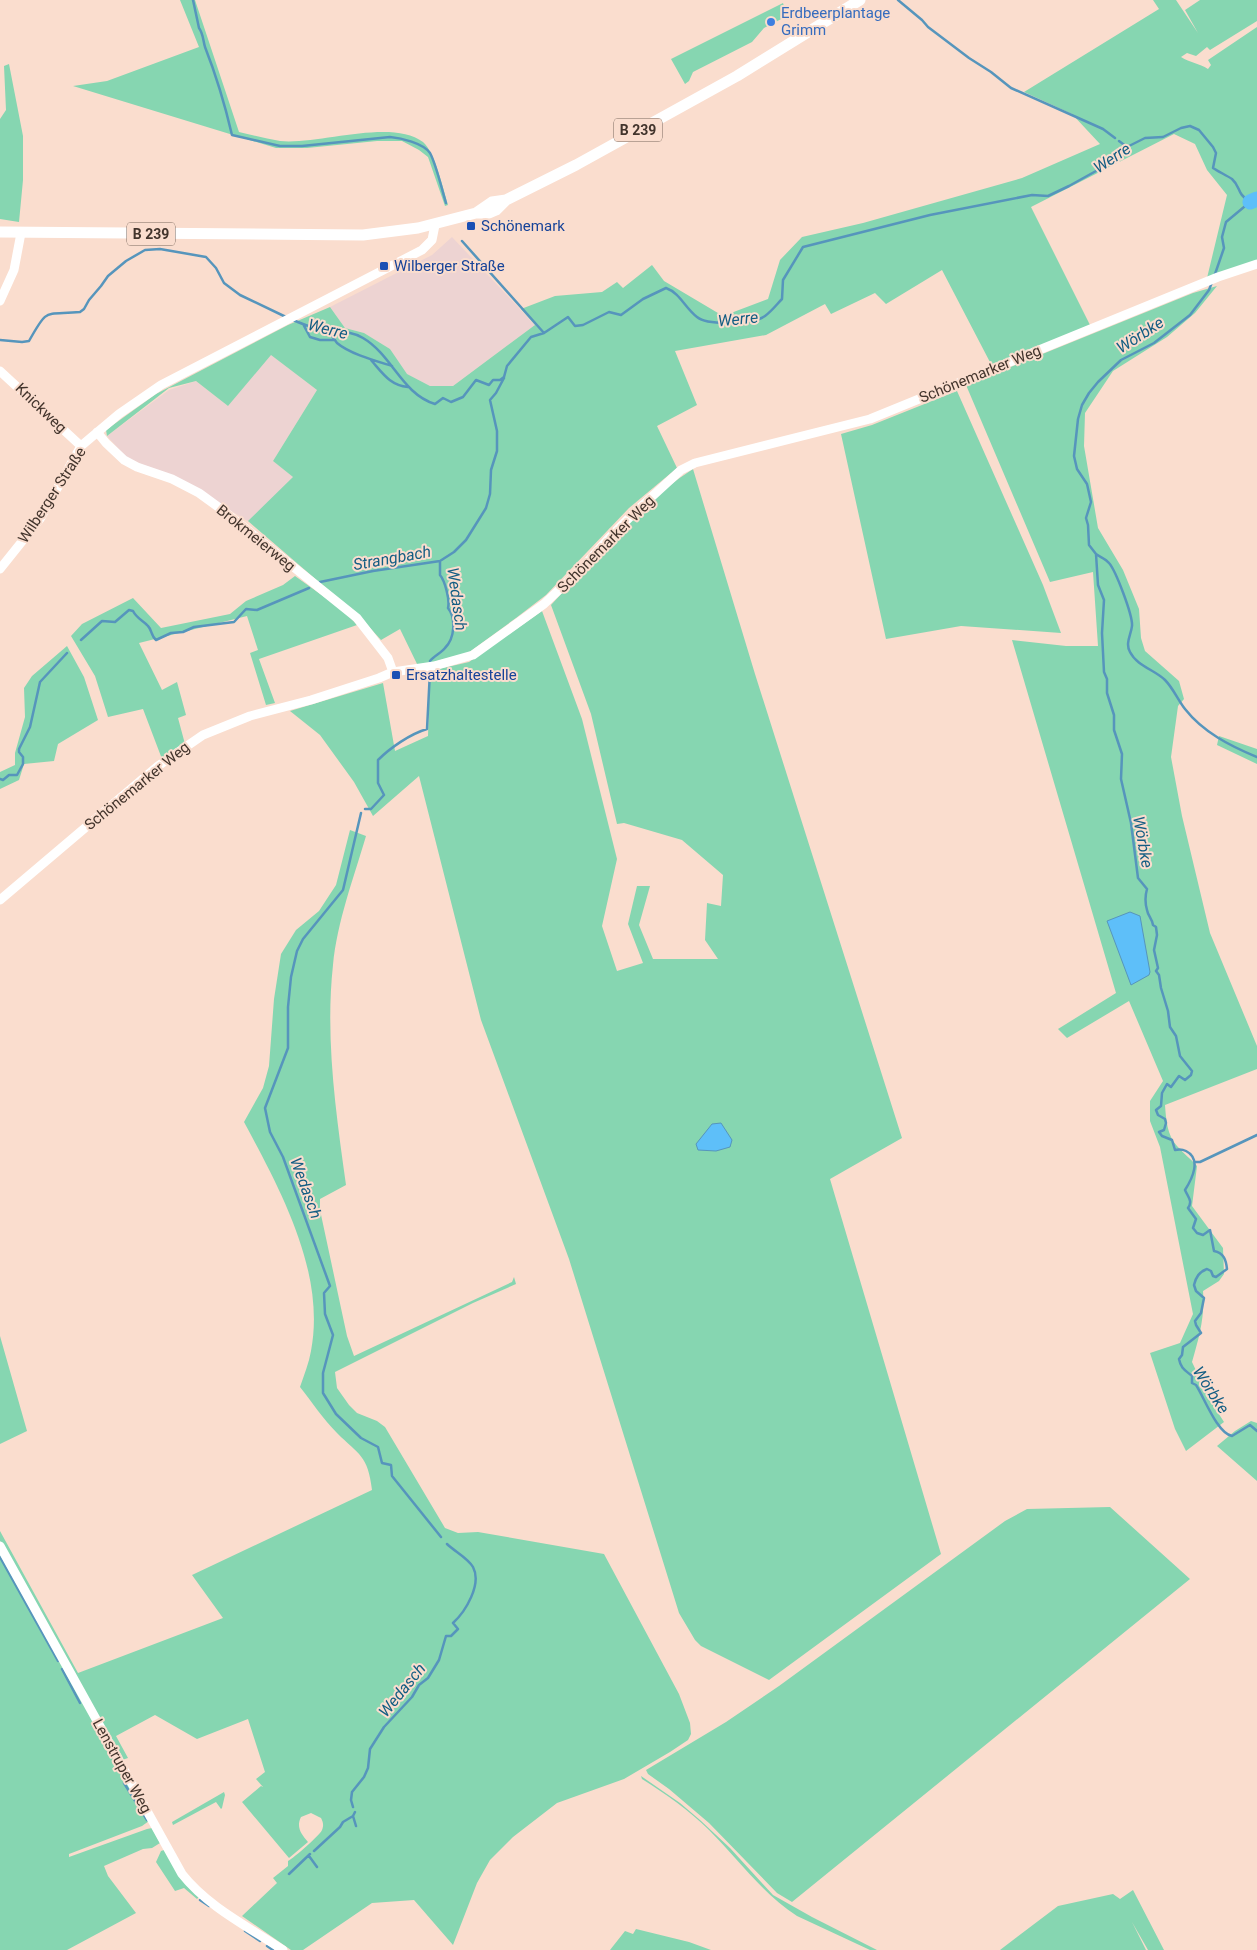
<svg xmlns="http://www.w3.org/2000/svg" width="1257" height="1950" viewBox="0 0 1257 1950" font-family="Roboto,sans-serif">
	<style>
		.commercial { fill: #edd3d2 }
		.green { fill: #86d6b1 }
		.water { fill: #5ebff9; stroke: #5695bc }
		.lines { fill: none; stroke-linecap: round; stroke-linejoin: round }
		.stream { stroke: #5695bc; stroke-width: 2.5 }
		.river { stroke: #5ebff9; stroke-width: 15 }
		.minor { stroke: #fff; stroke-width: 9 }
		.major { stroke: #fff; stroke-width: 11 }
		.shop-dot { fill: #3f7fe0; stroke: #faddce; stroke-width: 2 }
		.transit-dot { fill: #1a4fb4; stroke: #faddce; stroke-width: 2 }
		.labels { text-anchor: middle; dominant-baseline: central; stroke-width: 4; stroke-linejoin: round; paint-order: stroke }
		.shield { fill: #faddce; stroke: #79675d; stroke-width: 1 }
		.shield-label { font-size: 14px; font-weight: bold; fill: #42342c }
		.shop-label { font-size: 15px; fill: #366cbe; stroke: #faddce; text-anchor: start }
		.transit-label { font-size: 15px; fill: #164399; stroke: #faddce; text-anchor: start }
		.street-label { font-size: 15px; fill: #42342c; stroke: #faddce }
		.water-label { font-size: 16px; font-style: italic; fill: #135d83; stroke: #faddce }
	</style>
	<rect width="100%" height="100%" fill="#faddce"/>
	<path class="commercial" d="M452,237l83,88 -82,61h-23l-24,-12 -16,-25 -26,-16 -19,-5 -15,-21 102,-52z
		M270,354l47,36 -44,71 29,23 -48,41 -55,-34 -73,-34 -19,-21 62,-46 27,-9 32,25z"/>
	<path class="green" d="M180,0h15l44,132c13,3 28,7 41,9 39,4 111,-23 143,1 12,10 20,47 25,63l-3,1 -17,-49 -9,-7 -17,-9h-25l-70,7h-31l-203,-62 34,-5 92,-34z
		M1153,0h23l22,33 -13,-23 15,-10h57v21l-47,29 -3,-3 -11,9 -9,-3 -6,4c9,6 18,6 27,12l3,-4 -3,-5 49,-33v233l-50,18 20,-83 -20,-25 -12,-26 -21,-10 -143,73 59,118 -98,41 -50,-96 -56,34 -11,-11 -44,21 -6,-10 -59,31 -91,16 22,54 -40,21 20,42 -48,40 -83,87 -30,23 -48,35 -50,13 -18,-37 -19,11 -19,-21 -114,-98 45,-44 -20,-16 44,-71 -46,-35 -43,51 -32,-25 -27,7 -62,48 -1,-6 50,-36 132,-69 42,-18 15,21 19,5 26,16 17,25 23,12h23l82,-61 -14,-16 34,-13 47,-4 15,-10 6,6 29,-23 12,16 59,35 45,-17 12,-39 22,-23 61,-14 159,-45 78,-34 -28,-30 -48,-22 135,-83z
		M783,3l4,13 -23,12 -12,14 -59,30 -4,9 -4,3 -14,-25z
		M9,64l14,72v44l-4,42 -19,-3v-100l6,-9 -2,-44z
		M1217,286l-22,27 -28,24 -54,34 -28,42 -1,33 14,82 25,42 16,39 2,29 4,13 34,30 5,18 -6,7 -7,51 11,59 28,117 47,113v23l-92,36c1,14 2,30 12,41 7,8 14,13 20,20l-5,40 31,42 1,26 -5,7 -16,10c2,26 -4,47 -11,71l18,38 14,22 -38,29 -11,-22 -25,-76 30,-10 13,-29 -33,-167 -10,-26v-20l13,-20 -34,-80 -62,37 -9,-9 58,-36 -104,-353 54,6h32l-5,-74 -43,10 -84,-197 227,-92z
		M957,391l86,194 18,48 -100,-7 -75,13 -45,-205 31,-9z
		M693,469l62,205 147,464 -72,41 111,375 -172,126 -68,-34 -6,-6 -16,-27 -110,-354 -88,-239 -62,-244 -46,40 -19,-34 -34,-47 -30,-24 93,-28 12,68 33,-15 2,-65 39,-9 73,-51 40,108 35,140 -15,67 15,45 26,-8 -15,-39 9,-38h13l-11,39 14,34h65l-13,-19 2,-37 14,3 2,-31 -41,-35 -58,-17 -7,1 -26,-110 -40,-109c45,-48 87,-101 142,-136z
		M295,576l49,35 13,14 -98,34 16,44 -9,2 -16,-52 8,-3 -11,-34 -108,27 23,47 15,-8 9,33 -8,3 7,26 -23,15 -19,-50 -35,8 -13,-41 -24,-40 11,-12 51,-26 28,30 69,-14 16,-13 37,-16z
		M67,646l17,31 14,43 -40,24 -4,17 -30,3 -5,16 -19,9v-17l15,-7v-12l10,-36 -1,-29 8,-12z
		M1219,736l38,13v15l-40,-19z
		M350,830l16,6c-12,41 -29,86 -33,129 -8,73 3,148 13,220l-26,14v11l27,126 7,20 158,-74 2,-5 2,7 -43,19 -138,69 2,16 12,17 8,8 20,8 8,6 60,101 13,5 20,-1 126,22 75,140 11,29 1,11 -3,6 -18,12 -46,27 -67,24 -44,34 -23,23 -13,23 -24,62 -39,-45 -42,3 -69,47h-12l-49,-34 35,-33 -4,-5 15,-12v-5c6,-3 32,-26 34,-31 2,-5 1,-8 -1,-12l-10,-5 -10,4c-5,10 0,17 7,25l-19,16 -47,-56 19,-16 2,1 -7,-8 9,-7 -17,-53 -51,20 -42,-24 -39,21 12,22 -6,2 -122,-219v-10l78,142 145,-55 -31,-43 180,-85c-4,-35 -13,-35 -35,-57 -14,-14 -25,-31 -37,-46 4,-12 9,-24 11,-36 15,-79 -31,-162 -67,-229l19,-34 6,-22 5,-67 7,-45 15,-24 23,-19 17,-26z
		M0,1336l27,95 -27,13z
		M1251,1421l6,2v58l-40,-35 18,-15z
		M1110,1507l80,72 -398,323 -15,-9 -68,-70 -40,-34 -21,-15 -2,-4 80,-48 53,-36 226,-165 22,-12z
		M0,1551l149,270 -7,5 -73,28v3l78,-28 5,-1 8,15 -8,5 -9,1 -39,17 4,10 28,37 -69,37h-67z
		M641,1776l39,27 20,17 30,28 43,47 39,22 65,33h-7l-73,-34c-34,-22 -59,-57 -88,-86 -19,-19 -43,-36 -67,-51z
		M224,1792l1,3 -3,13 -1,1 -5,-7 -43,23 -1,-3z
		M164,1850l35,47 -2,2 -13,-11 -9,3 -19,-29 5,-11z
		M1133,1890l31,60h-16l-16,-28 14,28h-146l58,-44 55,-12 7,5z
		M636,1929l53,13 22,8h-101l15,-19 8,3z"/>
	<path class="water" d="M1130,912l10,4 10,56 -1,3 -18,10 -24,-64z
		M721,1123l11,17 -2,7 -14,4 -18,-1 -2,-6 16,-20z"/>
	<g class="lines">
		<path class="stream" d="M193,0l6,28c4,5 4,12 6,19 11,28 20,58 27,88l48,11h22l88,-9c11,1 33,6 40,16 6,11 12,37 16,50
			M898,0l24,20 6,7 41,31 22,14 20,16 92,41 12,9
			M1119,141l8,6
			M462,241l82,92
			M1212,282l-3,8 -19,25 -36,28 -33,17 -23,22 -9,11 -7,12 -4,14 -4,37 3,13 10,15 4,18 -5,16 2,7 1,20 7,9 2,31 6,15 -2,33 2,39 3,7v14l7,22v15l8,24 -1,25 10,44 7,55 9,11c-2,7 -2,14 0,21 1,6 5,8 6,15l3,2 1,8 -3,15 4,18 -2,3 3,4 2,13 7,23 2,16 6,9 4,20 12,15 -1,4 -6,5 -6,-4 -8,11 -4,-3 -5,9 -1,13 -5,4 2,5 7,4 1,4 -2,7 -5,2 3,4 10,4 3,10c4,-1 7,-1 11,1 16,8 6,28 -1,39 3,7 8,11 3,18l8,11 -3,9 4,5 6,2 7,-5 4,21c10,2 12,9 13,18l-11,8 -3,-1 -2,-5 -4,-2c-8,3 -11,8 -13,16l2,6 8,7 -3,15 -6,8 1,4 5,8 -18,14 -1,8 -3,4c2,10 6,11 13,17v7l4,2c8,12 21,48 36,51l18,-11 7,6
			M293,320c7,3 14,6 22,8 16,4 33,1 48,10 29,17 39,56 72,66l8,-6 8,4 12,-5 13,-17 13,5 4,-5h7l4,-3 3,-11 24,-29 13,-4 24,-16 7,9 8,-1 26,-13 12,3 22,-16 23,-11c14,5 19,20 31,29 11,9 57,7 68,-1 7,-5 12,-12 17,-17l1,-19 20,-33 127,-32 102,-20 16,1 21,-10 45,-25 13,-14 18,-9 18,-1 18,-9 9,-2 9,4 14,17 3,6 -3,15c6,4 13,7 19,11 9,8 4,14 18,23l-24,20 -4,15 2,11 -10,29
			M303,324l7,13 10,3h15
			M328,330c3,4 6,9 9,13 13,11 39,18 55,23
			M0,340l22,2 7,-1c19,-34 15,-26 51,-29l4,-3 5,-9 12,-14 7,-10 18,-15 19,-11 15,-1 46,8 10,11 8,15 16,12 46,22
			M370,359c12,13 19,26 38,28
			M1096,554c4,3 10,5 13,9 7,8 24,53 23,63 -1,9 -7,17 -2,26 7,14 25,18 35,28 8,8 13,20 20,29 18,23 45,37 72,48
			M320,582l53,-11 67,-10 14,-9 12,-12 20,-32 4,-14 1,-24 6,-19v-20l-7,-31 6,-7 8,-15
			M81,640l21,-19 13,1 14,-12 4,1c4,8 10,9 15,15 4,4 3,10 8,14l15,-7 12,-1 11,-5 40,-5 12,-13 11,1 52,-22
			M430,661c4,-5 11,-8 15,-13 10,-10 11,-30 3,-40 2,-8 -3,-27 -8,-33v-14
			M0,779l3,1 6,-5h8l6,-11v-7l-4,-5v-3l11,-22 10,-45 27,-29
			M365,809h6l13,-14 -6,-12v-23c12,-12 32,-26 49,-31l3,-58
			M361,813l-18,77 -40,49 -6,12 -6,26 -3,30v41l-23,60 5,24 13,25 47,129 -6,7 1,21 8,21 -10,38v20l13,21 25,24 17,9 4,16 9,2 1,11 49,61
			M1195,1162h5l57,-27
			M0,1557l58,104
			M62,1669l18,34
			M124,1783l23,37
			M353,1807l-2,-7 1,-8 12,-15 4,-9 2,-19 14,-22 28,-30 7,-12 9,-7 11,-18 7,-24h5l7,-7 -5,-6c13,-12 29,-39 20,-56 -5,-9 -19,-16 -26,-23
			M353,1816l3,10
			M353,1816l2,-4
			M314,1851l26,-24 3,-5 10,-6
			M309,1856l8,11
			M289,1874l21,-20
			M200,1900l9,6
			M245,1931l15,10
			M267,1946l6,4"/>
		<path class="river" d="M1250,202l7,-3"/>
		<path class="minor" d="M0,301l14,-31 7,-37
			M0,371l81,75
			M97,432l9,11 18,17 13,7 35,12 27,14 26,19 132,106 31,40 5,14
			M0,569l40,-50 41,-73 38,-32 42,-29 261,-135 10,-10 3,-15
			M0,900l158,-134 45,-31 47,-19 61,-16 68,-22 14,-6 41,-6 39,-11 71,-51 38,-36 26,-29 25,-25 48,-44 14,-7 175,-44 348,-142 39,-13
			M0,1546l182,328c26,33 67,53 101,76"/>
		<path class="major" d="M476,213l16,-11 14,-2
			M0,232l363,3 55,-7 58,-15h13l7,-3 10,-10 70,-35 161,-89 123,-76"/>
	</g>
	<circle class="shop-dot" cx="771" cy="22" r="5"/>
	<g class="transit-dot">
		<rect x="466" y="221" width="10" height="10" rx="2.5"/>
		<rect x="379" y="261" width="10" height="10" rx="2.5"/>
		<rect x="391" y="670" width="10" height="10" rx="2.5"/>
	</g>
	<g class="labels">
		<g class="shield">
			<rect x="614" y="118.5" width="48" height="23" rx="4"/>
			<rect x="127" y="222.5" width="48" height="23" rx="4"/>
		</g>
		<g class="shield-label">
			<text x="638" y="130">B 239</text>
			<text x="151" y="234">B 239</text>
		</g>
		<g class="shop-label">
			<text x="781" y="13">Erdbeerplantage<tspan x="781" dy="17">Grimm</tspan></text>
		</g>
		<g class="transit-label">
			<text x="481" y="226">Schönemark</text>
			<text x="394" y="266">Wilberger Straße</text>
			<text x="406" y="675">Ersatzhaltestelle</text>
		</g>
		<g class="street-label">
			<text transform="translate(980 374) rotate(-22)">Schönemarker Weg</text>
			<text transform="translate(41 408) rotate(44)">Knickweg</text>
			<text transform="translate(52 495) rotate(-57)">Wilberger Straße</text>
			<text transform="translate(256 538) rotate(39)">Brokmeierweg</text>
			<text transform="translate(606 544) rotate(-45)">Schönemarker Weg</text>
			<text transform="translate(137 786) rotate(-39)">Schönemarker Weg</text>
			<text transform="translate(122 1766) rotate(61)">Lenstruper Weg</text>
		</g>
		<g class="water-label">
			<text transform="translate(1112 158) rotate(-34)">Werre</text>
			<text transform="translate(738 319) rotate(-6)">Werre</text>
			<text transform="translate(328 329) rotate(14)">Werre</text>
			<text transform="translate(1140 335) rotate(-33)">Wörbke</text>
			<text transform="translate(392 558) rotate(-10)">Strangbach</text>
			<text transform="translate(457 599) rotate(82)">Wedasch</text>
			<text transform="translate(1143 842) rotate(80)">Wörbke</text>
			<text transform="translate(306 1188) rotate(70)">Wedasch</text>
			<text transform="translate(1211 1390) rotate(57)">Wörbke</text>
			<text transform="translate(402 1690) rotate(-51)">Wedasch</text>
		</g>
	</g>
</svg>
